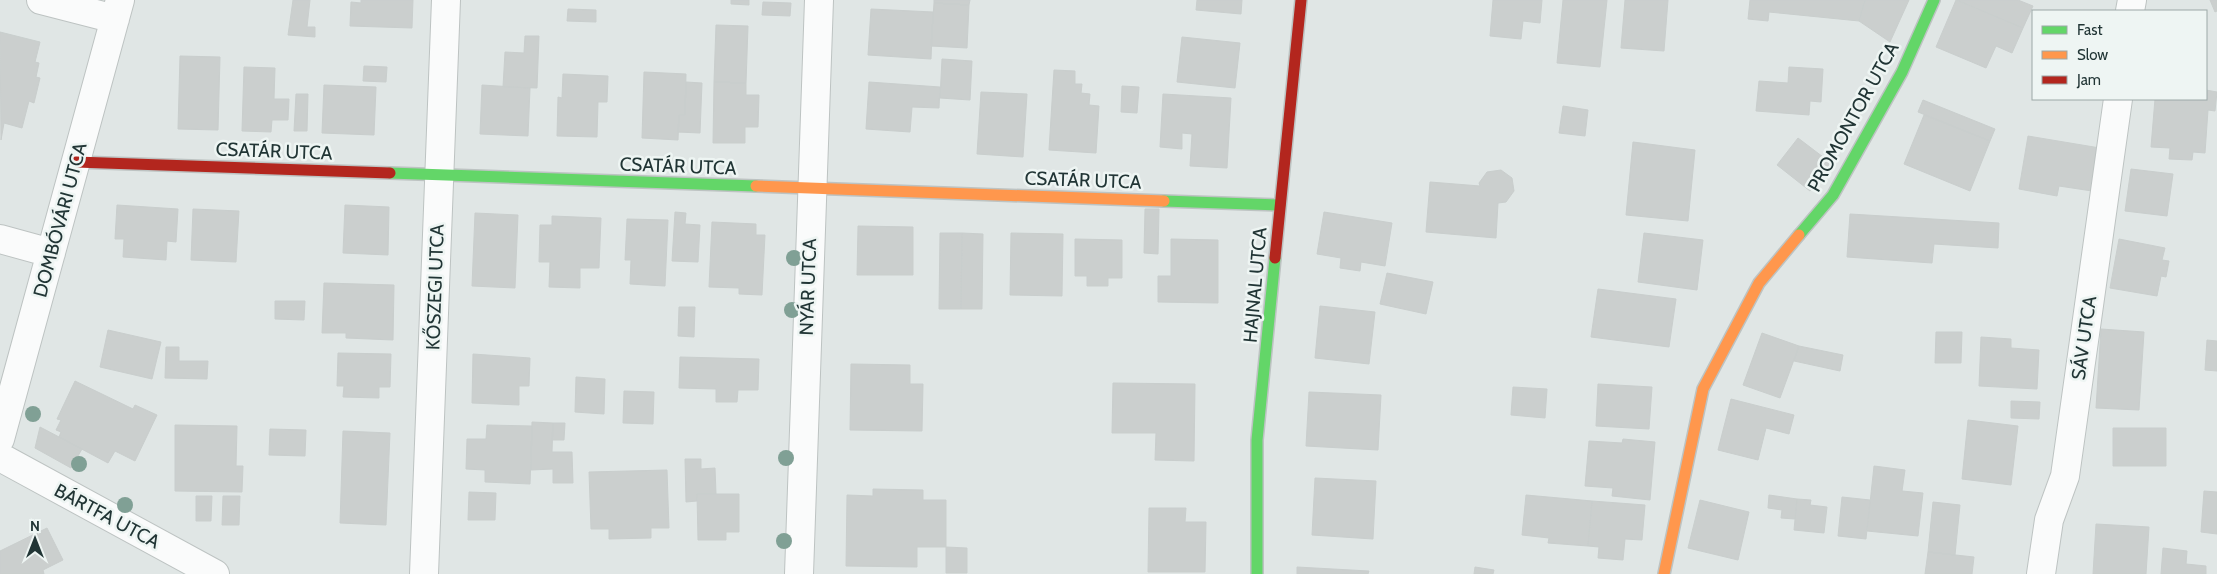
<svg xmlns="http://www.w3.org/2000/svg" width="2217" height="574" viewBox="0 0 2217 574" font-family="Cabin,sans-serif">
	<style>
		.building { fill: #cbcfce; stroke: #c9cecd }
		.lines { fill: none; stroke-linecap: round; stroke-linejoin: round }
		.street-casing { stroke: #bdc3c2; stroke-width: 30 }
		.fast-casing { stroke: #bdc3c2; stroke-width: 14 }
		.slow-casing { stroke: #bdc3c2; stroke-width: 14 }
		.jam-casing { stroke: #bdc3c2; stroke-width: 14 }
		.street { stroke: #fafbfb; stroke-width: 28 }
		.fast { stroke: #63d668; stroke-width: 11 }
		.slow { stroke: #ff974d; stroke-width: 11 }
		.jam { stroke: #b3261e; stroke-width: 11 }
		.tree { fill: #80a095 }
		.labels { text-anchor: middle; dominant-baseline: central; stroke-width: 5; stroke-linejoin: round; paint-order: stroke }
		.street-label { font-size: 19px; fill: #213535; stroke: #eef5f3 }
	</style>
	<rect width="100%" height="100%" fill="#e0e6e5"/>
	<path class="building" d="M293,0h17l-3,27h8v10l-27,-2z
		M361,0h52l-1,28 -62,-2 1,-24 10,1z
		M731,0h18v5l-18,-1z
		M934,0h36l-1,5 -35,-2z
		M1197,0h45l-1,14 -45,-4z
		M1493,0h49l-2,23 -17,-2 -2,18 -31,-3z
		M1563,0h44l-7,67 -43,-4z
		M1625,0h43l-4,51 -43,-3z
		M1750,0h115l-6,21 -90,-9 -1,9 -20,-2z
		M1865,0h44l-19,42 -31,-21z
		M1956,0l67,28 -11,25 -16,-7 -10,22 -50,-21z
		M1957,0h61l15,6 -10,22z
		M2210,0h7v11l-2,1z
		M763,2l28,1 -1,13 -28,-1z
		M934,3l35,2 -2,43 -36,-2z
		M568,9l28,1v12l-29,-1z
		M871,9l62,3 -2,47 -63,-4z
		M716,25l32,1 -2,57 -32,-1z
		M0,32l40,10 -5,20 4,1 -3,14 4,1 -6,25 -5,-2 -7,27 -18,-5 -3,17z
		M525,36h14l-2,52 -34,-1 2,-35 19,1z
		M1182,37l58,6 -5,45 -58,-6z
		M180,56l40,1 -2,73 -40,-1z
		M942,59l30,2 -2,39 -30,-2z
		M364,66l23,1 -1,15 -23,-1z
		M244,67l31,1 -1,31h15l-1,21h-16l-1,12 -29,-1z
		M1789,67l34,2 -2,33 -11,-1 -1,14 -53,-4 3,-30 29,2z
		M1054,70l21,1v13h7l-1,9 9,1 -1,11 10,1 -3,47 -47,-3z
		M644,72l42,2 -1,41h-6l-1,25 -36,-2z
		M563,74l45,2 -1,26h-9l-1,35 -40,-1 1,-39 4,1z
		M686,82l16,1 -2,50 -22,-1 1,-17h6z
		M714,82l32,1v12h13l-1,32h-13v16h-32z
		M869,82l71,5 -1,21 -27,-1 -2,25 -44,-3z
		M324,85l52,2 -2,48 -52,-2z
		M482,85l48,3 -2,48 -48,-2z
		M1122,86l17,1 -2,26 -16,-1z
		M2206,90l11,2 -2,19 -7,-1 -3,43 -12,-1 -1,8 -23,-1 1,-11 -19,-1 4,-48h51z
		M981,92l46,2 -4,63 -46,-3z
		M296,94h12l-1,37h-13z
		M1163,94l68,4 -4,70 -37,-2 2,-32 -10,-1v16l-22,-2z
		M1923,100l72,29 -5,12 -72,-29z
		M1563,106l25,4 -3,26 -26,-3z
		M1924,115l66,26 -20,50 -66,-27z
		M2028,136l72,12 -8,43 -33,-5 -2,10 -38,-7z
		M1798,138l33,25 -21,28 -33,-26z
		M1633,142l62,8 -7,71 -62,-6z
		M2131,169l42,5 -6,42 -42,-5z
		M1501,170l11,8 2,13 -8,11 -8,1 -2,35 -70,-6 4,-50 50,4 -1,-3 8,-11z
		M117,205l61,4 -2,33 -9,-1 -1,19 -43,-3 1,-18h-9z
		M345,205l44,2 -1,48 -45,-2z
		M193,209l46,2 -3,51 -45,-2z
		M1145,209h14l-1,45 -14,-1z
		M675,212l11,1 -1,11 15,1 -2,37 -26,-1z
		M1324,212l68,11 -7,43 -24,-4 -1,9 -20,-3 1,-10 -24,-4z
		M475,213l43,2 -3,73 -43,-2z
		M1850,214l149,9 -1,25 -64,-4 -2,19 -85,-6z
		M552,216l49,2 -2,50h-19v20l-31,-1 1,-25h-11l1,-37h12z
		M627,219l41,1 -3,66 -35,-2 1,-24h-6z
		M712,222l44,2v11h9l-3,60 -23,-1v-6l-30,-1z
		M858,226l55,1v48h-56z
		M940,233h22l-1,76h-22z
		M962,233l21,1 -1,75h-21z
		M1011,233l52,1 -1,62 -52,-1z
		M1644,233l59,7 -6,50 -59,-8z
		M1075,239l47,1v38h-14v8h-21v-10h-12z
		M1171,239l47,1v63l-60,-1v-26h13z
		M2119,239l46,9 -3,12 7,1 -3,16 -5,-1 -4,20 -47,-8z
		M1387,273l46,9 -7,32 -46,-10z
		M324,283l70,2 -1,55 -47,-2v-5h-24z
		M1598,289l78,10 -7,48 -78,-10z
		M275,301h30l-1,19 -29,-1z
		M1320,306l55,6 -6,52 -54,-6z
		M679,307h16l-1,30 -16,-1z
		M2101,329l43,3 -5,78 -43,-2z
		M108,330l53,12 -9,37 -52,-12z
		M1936,332h26l-1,31h-26z
		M1762,333l37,13 -19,52 -37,-13z
		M1981,337l30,2v9l28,2 -2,39 -58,-3z
		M2207,340l10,1v30l-12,-1z
		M1799,346l44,9 -3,16 -46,-10z
		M166,347h13v14h29l-1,18 -42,-1z
		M338,353l53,1 -1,33h-11v11l-36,-1 1,-11h-7z
		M473,354l57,4 -1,28h-10v19l-47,-2z
		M680,357l79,2 -1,31h-20l-1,12h-21v-13l-37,-1z
		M851,364l59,1v19h13l-1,47 -72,-1z
		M576,377l29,2 -1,35 -29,-2z
		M75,381l58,28 2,-4 22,10 -22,46 -20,-10 -7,12 -49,-26 2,-5 -5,-2 5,-10 -4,-1z
		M1113,383l82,1 -1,77 -39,-1 1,-27h-44z
		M1598,384l54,3 -3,42 -53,-3z
		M1513,387l34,2 -2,29 -34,-3z
		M624,391l30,1 -1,32 -30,-1z
		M1309,392l72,3 -3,55 -72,-4z
		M1731,399l63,16 -5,19 -23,-6 -8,32 -40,-10z
		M2011,401l29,1 -1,17 -28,-1z
		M1968,420l50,6 -7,59 -49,-6z
		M532,422l21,1 -1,29h20l1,31h-20v-14l-22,1z
		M553,423h12l-1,17h-12z
		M175,425l62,1 -1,40h7l-1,26 -67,-1z
		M487,425l45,1 -2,58 -45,-2v-12l-19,-1 1,-30h19z
		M40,427l42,22 -11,19 -36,-20z
		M2113,428h53v38h-53z
		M270,429l36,1 -1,26 -36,-1z
		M343,431l47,2 -4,92 -46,-2z
		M1623,439l32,3 -5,58 -38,-4 1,-8 -28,-2 4,-45 33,2z
		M685,459h16v10l14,-1 1,26h-19v7l-11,1z
		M1874,466l31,4 -3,21 21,2 -5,43 -51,-5z
		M667,470l2,58h-18v10l-42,1v-10h-18l-2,-57z
		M1315,478l61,3 -3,58 -61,-4z
		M873,489l50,1v10h23v47h-29v20l-71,-1 1,-71 26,1z
		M2204,491l13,1v42l-16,-2z
		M469,492l27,1 -1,27h-27z
		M697,494h42v38h-13v8h-28z
		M1526,495l66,6 -4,45 -40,-3 1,-5 -27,-3z
		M1769,495l28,4 -2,20 -14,-1 1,-8 -14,-2z
		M196,496h16l-1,25h-15z
		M223,496h17l-1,29h-17z
		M1842,497l28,3 -4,39 -28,-3z
		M1797,499l14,1 -1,5 17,2 -3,26 -30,-3z
		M1700,500l49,12 -11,48 -50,-12z
		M1592,501l53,4 -3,35 -17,-1 -2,21 -25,-2 1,-11 -11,-1z
		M1933,502l27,3 -5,50 -27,-3z
		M1149,508h37l-1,14h21l-1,50h-57z
		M2096,524l53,3 -3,47h-53z
		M47,528l16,32 -20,10 1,4h-44v-23z
		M946,547l21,1v25h-21z
		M2163,548l24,3 -1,13 20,2v8h-45z
		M1928,552l46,5 -2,17h-47z
		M1297,567l72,4 -1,3h-71z
		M1475,567l19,3 -1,4h-19z"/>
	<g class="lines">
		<defs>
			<path id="street" d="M41,0l74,19
				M2130,11l2,-11
				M0,239l51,14
				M0,439l120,-439
				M0,457l215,117
				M424,574l22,-574
				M799,574l20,-574
				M2041,574l8,-54 16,-44 53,-377"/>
			<path id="fast" d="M390,173l366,13
				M1164,201l116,4
				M1799,235l34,-40 69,-123 32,-72
				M1257,574v-134l18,-182"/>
			<path id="slow" d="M756,186l408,15
				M1664,574l39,-185 56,-106 40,-48"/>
			<path id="jam" d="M76,162l314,11
				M1275,258l26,-258"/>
		</defs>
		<use href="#street" class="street-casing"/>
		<use href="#fast" class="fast-casing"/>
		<use href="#slow" class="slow-casing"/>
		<use href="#jam" class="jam-casing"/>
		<use href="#street" class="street"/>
		<use href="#fast" class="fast"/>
		<use href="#slow" class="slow"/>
		<use href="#jam" class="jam"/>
	</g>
	<g class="tree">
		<circle cx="794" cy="258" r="8"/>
		<circle cx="792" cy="310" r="8"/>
		<circle cx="33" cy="414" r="8"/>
		<circle cx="786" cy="458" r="8"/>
		<circle cx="79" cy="464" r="8"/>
		<circle cx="125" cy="505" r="8"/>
		<circle cx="784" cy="541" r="8"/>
	</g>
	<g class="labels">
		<g class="street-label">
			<text transform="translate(1853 117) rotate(-61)">PROMONTOR UTCA</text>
			<text transform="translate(274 151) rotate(2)">CSATÁR UTCA</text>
			<text transform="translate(678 166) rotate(2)">CSATÁR UTCA</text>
			<text transform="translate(1083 180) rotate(2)">CSATÁR UTCA</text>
			<text transform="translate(60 220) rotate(-75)">DOMBÓVÁRI UTCA</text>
			<text transform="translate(1255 285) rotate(-85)">HAJNAL UTCA</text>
			<text transform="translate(435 287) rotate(-88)">KŐSZEGI UTCA</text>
			<text transform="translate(808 287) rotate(-88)">NYÁR UTCA</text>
			<text transform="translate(2084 338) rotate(-82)">SÁV UTCA</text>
			<text transform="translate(107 516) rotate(28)">BÁRTFA UTCA</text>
		</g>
	</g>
	<rect x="2032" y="10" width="175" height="90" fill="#eef5f3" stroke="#9ca8a7"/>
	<rect x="2042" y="26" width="25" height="8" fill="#63d668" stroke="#9ca8a7"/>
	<text x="2077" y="35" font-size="15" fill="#213535">Fast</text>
	<rect x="2042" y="51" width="25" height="8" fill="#ff974d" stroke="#9ca8a7"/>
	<text x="2077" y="60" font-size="15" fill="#213535">Slow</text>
	<rect x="2042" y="76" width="25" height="8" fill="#b3261e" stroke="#9ca8a7"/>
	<text x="2077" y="85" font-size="15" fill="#213535">Jam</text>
	<g transform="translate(35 539)" stroke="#eef5f3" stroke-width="4" paint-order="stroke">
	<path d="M0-4L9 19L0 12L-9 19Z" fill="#213535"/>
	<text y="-8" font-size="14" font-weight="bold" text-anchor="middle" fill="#213535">N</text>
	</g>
</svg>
